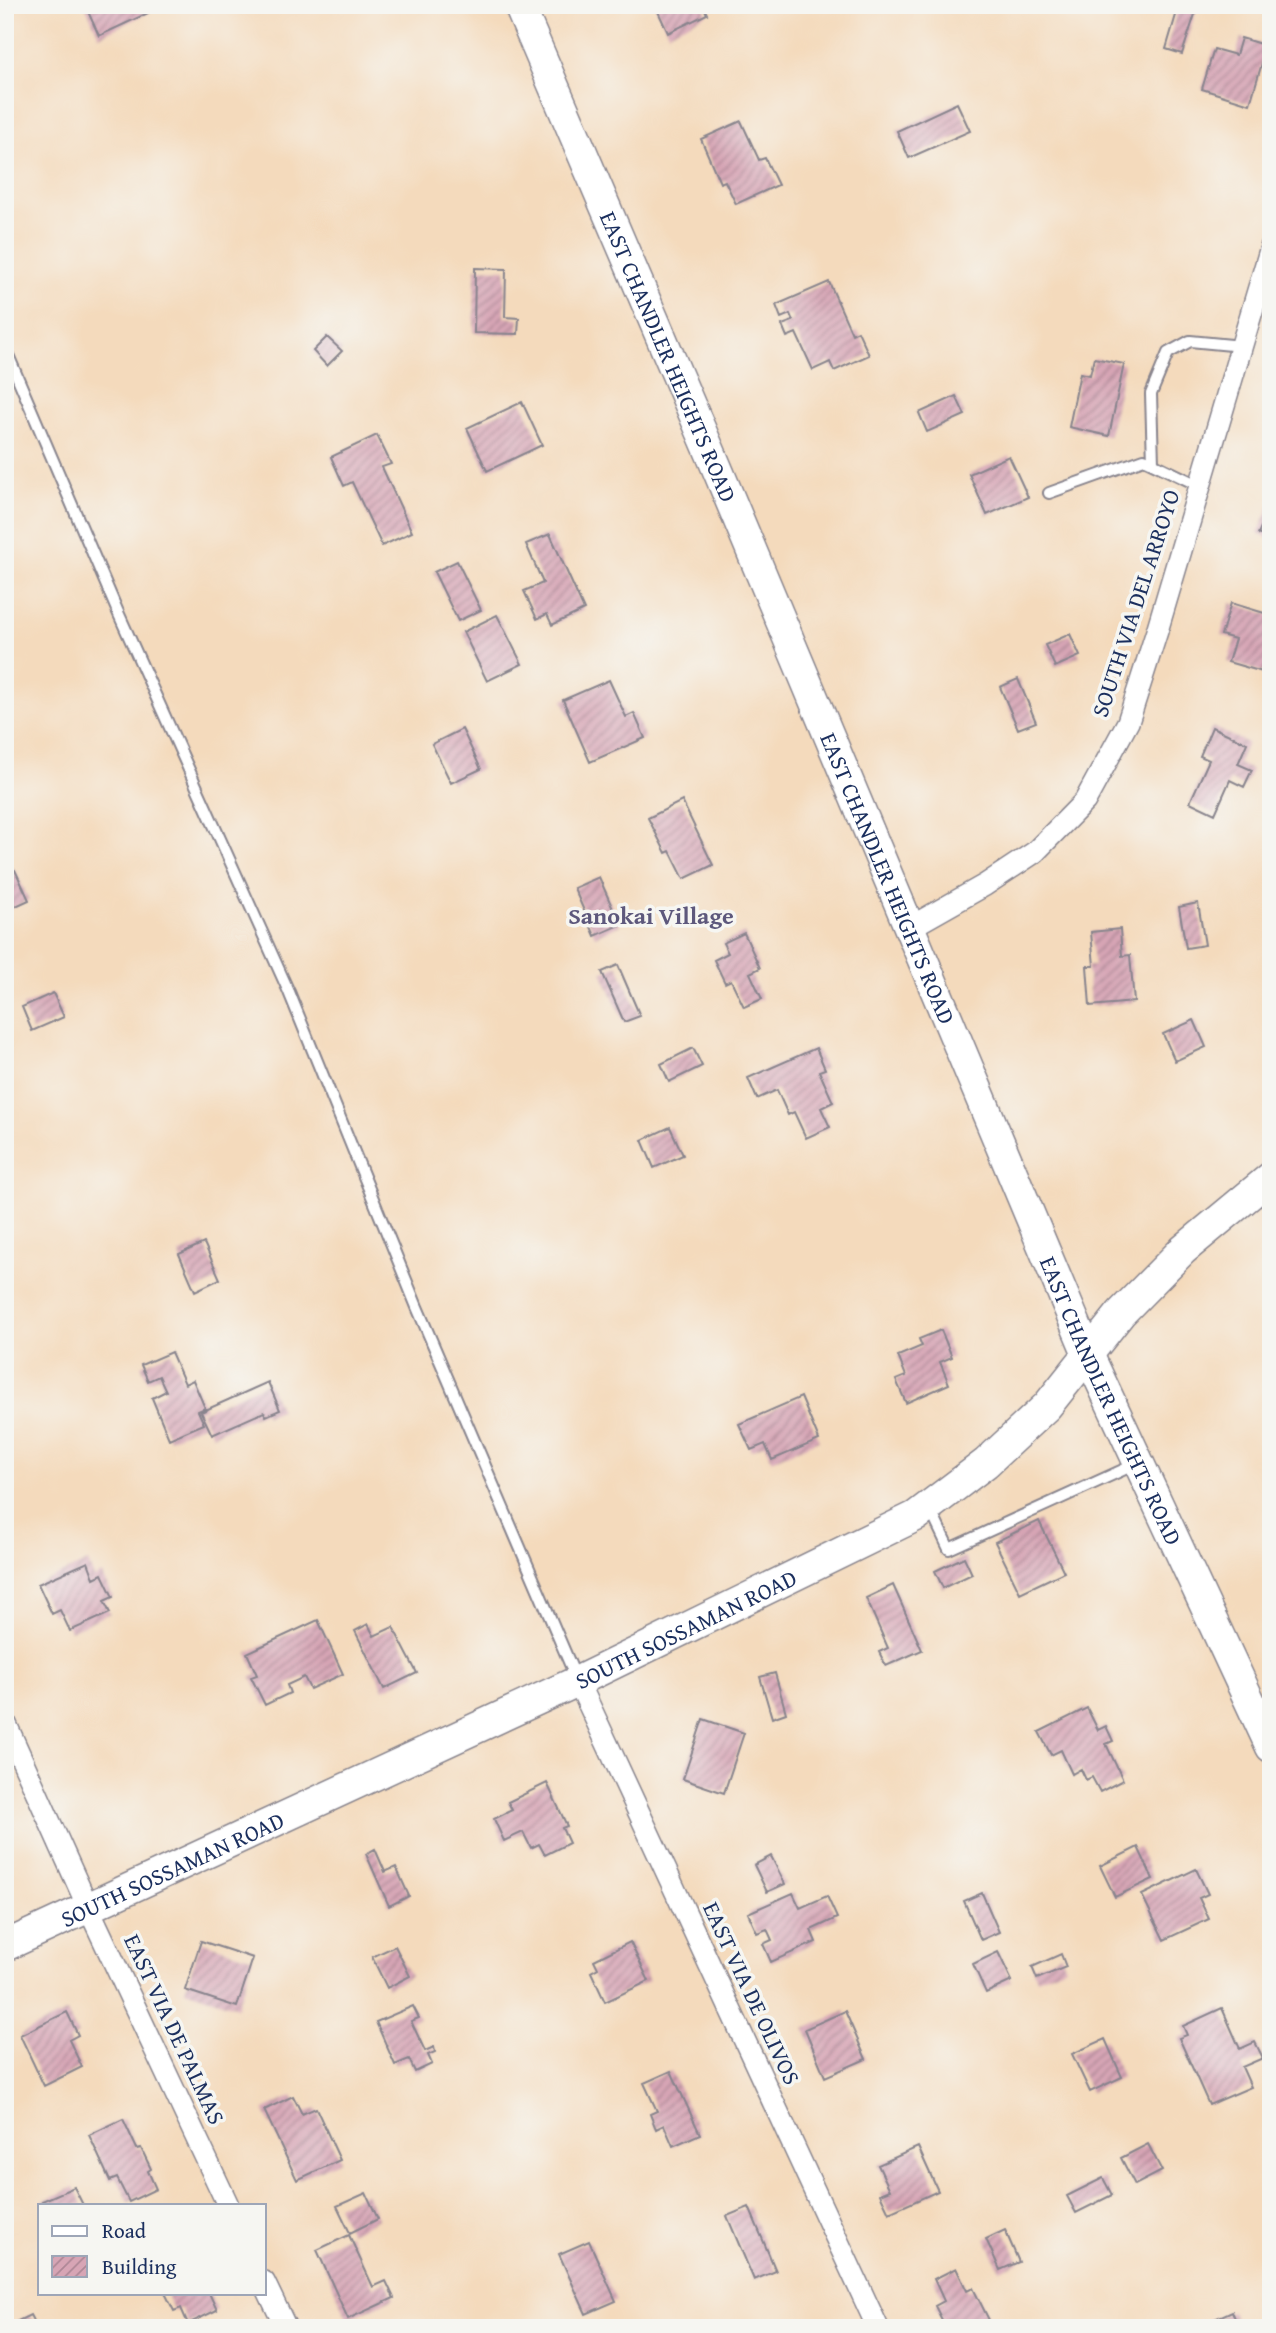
<svg xmlns="http://www.w3.org/2000/svg" width="1276" height="2333" viewBox="0 0 1276 2333" font-family="'Gentium Book Plus',serif">
	<style>
		.building { fill: url(#building-hatch) }
		.lines { fill: none; stroke-linecap: round; stroke-linejoin: round }
		.lane-casing { stroke: #88848d; stroke-width: 14 }
		.street-casing { stroke: #88848d; stroke-width: 24 }
		.secondary-casing { stroke: #88848d; stroke-width: 33 }
		.lane { stroke: #fff; stroke-width: 10 }
		.street { stroke: #fff; stroke-width: 21 }
		.secondary { stroke: #fff; stroke-width: 30 }
		.labels { text-anchor: middle; dominant-baseline: central; stroke-width: 7; stroke-linejoin: round; paint-order: stroke }
		.street-label { font-size: 23px; fill: #1b2f5e; stroke: #f6f6f2 }
		.neighbourhood-label { font-size: 24px; font-weight: bold; fill: #5d587c; stroke: #f6f6f2 }
	</style>
	<defs>
		<pattern id="building-hatch" width="6" height="6" patternUnits="userSpaceOnUse" patternTransform="scale(1.75)"><rect width="6" height="6" fill="#d7a5b5"/><path d="M-1 1l2-2M0 6l6-6M5 7l2-2" fill="none" stroke="#ae8796"/></pattern>
	</defs>
	<rect width="100%" height="100%" fill="#f6f6f2"/>
	<filter id="ink" filterUnits="userSpaceOnUse"><feTurbulence type="fractalNoise" baseFrequency=".0143" numOctaves="2"/><feDisplacementMap in="SourceGraphic" scale="14" xChannelSelector="R" yChannelSelector="G"/><feConvolveMatrix kernelMatrix="1 2 1 2 8 2 1 2 1" color-interpolation-filters="sRGB"/></filter>
	<filter id="wash" filterUnits="userSpaceOnUse"><feTurbulence type="fractalNoise" baseFrequency=".00686" numOctaves="4" result="noise"/><feDisplacementMap in="SourceGraphic" scale="28" xChannelSelector="R" yChannelSelector="G"/><feGaussianBlur stdDeviation="1.57" result="paint"/><feColorMatrix in="noise" values="0 0 0 0 0 0 0 0 0 0 0 0 0 0 0 0 0 1.4 0 .05"/><feComposite in="paint" operator="in"/></filter>
	<g filter="url(#wash)">
		<rect width="100%" height="100%" fill="#f4dabc"/>
		<g id="blocks">
			<path class="building" d="M85,5h59l4,8 -49,23z
				M655,5h48l4,9 -39,19z
				M1179,5h19l-16,49 -16,-5z
				M1241,38l26,8 -17,58 -48,-15 12,-40 22,6z
				M957,103l13,28 -61,27 -12,-27z
				M741,121l18,39 6,-2 13,27 -42,19 -11,-23 -5,2 -19,-44z
				M475,268l31,1 -1,48 14,1 -1,16 -44,-1z
				M829,282l23,52 6,-3 11,24 -35,16 -4,-9 -17,8 -17,-37 -9,4 -5,-12 11,-4 -3,-7 -9,4 -5,-13z
				M327,337l15,14 -15,15 -14,-15z
				M1094,358l30,6 -15,72 -40,-9 11,-54 10,2z
				M956,396l9,19 -38,17 -8,-19z
				M522,402l20,43 -55,26 -20,-43z
				M377,435l14,29 -9,3 30,65 -30,14 -30,-64 -8,4 -13,-29z
				M1009,456l19,41 -41,18 -18,-41z
				M1271,504v35l-13,-5z
				M550,534l34,76 -32,15 -5,-11 -10,5 -13,-28 19,-8 -17,-39z
				M457,561l24,49 -23,11 -24,-49z
				M1231,603l40,12v41l-5,17 -38,-11 7,-23 -14,-4z
				M497,615l25,49 -35,17 -24,-49z
				M1070,634l10,22 -25,11 -10,-22z
				M1018,679l18,43 -18,7 -18,-42z
				M609,680l17,37 8,-4 11,25 -55,24 -27,-62z
				M1212,727l35,16 -9,21 14,6 -8,17 -14,-7 -15,34 -25,-12 19,-42 -9,-4z
				M462,729l19,40 -30,14 -19,-39z
				M682,801l31,64 -29,14 -14,-28 -4,2 -18,-35z
				M15,870l14,30 -24,11v-37z
				M599,877l21,48 -25,11 -21,-48z
				M1198,903l7,42 -19,3 -7,-41z
				M1120,929l2,27 8,-1 4,47 -44,4 -3,-40h7l-3,-34z
				M744,933l16,35 -10,5 12,26 -18,8 -13,-27 -6,3 -11,-23 14,-7 -5,-10z
				M618,965l22,51 -16,6 -22,-50z
				M53,993l11,24 -32,14 -10,-24z
				M1194,1020l12,27 -31,14 -12,-27z
				M693,1048l9,18 -33,16 -8,-18z
				M816,1048l9,21 -6,2 14,31 -12,6 9,19 -24,11 -12,-26 -6,3 -11,-25 -20,9 -9,-21z
				M670,1127l13,28 -29,13 -12,-28z
				M204,1243l16,36 -25,12 -16,-37z
				M941,1330l11,27 -12,5 9,22 -43,19 -10,-23 10,-4 -8,-20 24,-10 -3,-7z
				M171,1352l14,32 8,-4 12,28 -7,3 6,13 -35,15 -17,-41 14,-7 -7,-15 -11,5 -7,-16z
				M268,1382l12,28 -14,6 -2,-4 -52,23 -11,-23z
				M801,1397l18,43 -47,20 -7,-16 -14,6 -12,-26z
				M1039,1521l25,51 -44,21 -25,-51z
				M964,1557l8,17 -29,14 -8,-17z
				M88,1562l6,16 8,-4 11,23 -9,4 6,12 -40,18 -10,-21 -8,4 -14,-30z
				M893,1585l29,65 -36,16 -7,-14 9,-4 -22,-50z
				M318,1620l25,54 -33,15 -6,-12 -17,8 3,8 -25,12 -14,-28 6,-2 -10,-22z
				M368,1624l6,12 19,-9 24,46 -33,16 -29,-58z
				M775,1673l11,40 -14,5 -12,-41z
				M1087,1708l11,22 8,-4 7,15 -7,3 17,36 -23,12 -8,-15 -6,3 -5,-11 -9,5 -11,-24 -10,5 -12,-23z
				M703,1719l41,14 -20,60 -41,-14z
				M547,1783l20,43 -5,2 7,15 -24,12 -6,-11 -8,4 -8,-16 -19,9 -10,-22 18,-9 -4,-8z
				M1138,1847l15,32 -38,18 -15,-31z
				M375,1849l10,23 11,-5 13,29 -20,10 -23,-52z
				M771,1856l14,28 -18,8 -13,-27z
				M1196,1869l12,25 -9,4 10,21 -45,21 -22,-45z
				M793,1893l7,15 27,-12 10,22 -26,12 5,12 -45,20 -8,-18 9,-4 -5,-11 -10,4 -9,-20z
				M982,1893l17,39 -18,8 -17,-39z
				M201,1941l52,17 -16,49 -52,-17z
				M630,1942l19,39 -44,21 -14,-30 7,-4 -4,-8z
				M395,1946l15,30 -23,12 -15,-31z
				M998,1952l14,29 -26,12 -13,-29z
				M1061,1954l5,13 -29,12 -5,-12z
				M413,2006l6,12 -8,3 14,30 9,-4 1,5 -7,3 4,9 -17,8 -6,-13 -14,6 -19,-43z
				M1222,2008l18,41 15,-7 8,16 -21,9 9,20 -42,18 -30,-67 8,-3 -4,-9z
				M845,2011l21,48 -41,18 -20,-48z
				M67,2012l11,23 -9,5 13,27 -38,19 -24,-51z
				M1105,2039l17,38 -32,15 -18,-38z
				M671,2071l29,63 -27,12 -9,-21 -8,4 -6,-15 7,-3 -13,-28z
				M293,2096l9,18 14,-6 24,52 -43,20 -33,-70z
				M123,2119l14,30 4,-1 10,21 -3,2 8,18 -27,13 -12,-24 -7,3 -21,-46z
				M1148,2144l14,27 -27,14 -14,-27z
				M918,2147l20,44 -49,22 -9,-19 10,-4 -12,-25z
				M1103,2178l9,17 -36,18 -9,-17z
				M74,2187l9,18h-39l-2,-4z
				M366,2193l12,26 -28,14 -13,-27z
				M749,2207l27,64 -22,9 -27,-64z
				M1005,2230l14,32 -19,8 -14,-31z
				M349,2235l24,52 13,-6 8,17 -46,21 -31,-69z
				M589,2241l27,60 -30,13 -27,-60z
				M956,2268l11,23 6,-3 20,40h-47l-11,-22 9,-5 -10,-22z
				M165,2293h44l8,17 -29,14 -7,-16 -7,3z
				M1232,2311l7,17h-44z
				M30,2315l7,13h-23l-2,-4z"/>
		</g>
	</g>
	<g filter="url(#ink)">
		<use href="#blocks" fill-opacity="0" stroke="#88848d" stroke-width="2"/>
		<g class="lines">
			<defs>
				<path id="lane" d="M5,348l112,262 172,382 128,315 159,371
					M1153,463l-2,-69 17,-41 22,-12 52,5
					M1049,493l95,-34 56,27
					M930,1509l19,40 187,-85"/>
				<path id="street" d="M909,928l76,-43 50,-33 50,-51 43,-79 29,-91 114,-384
					M578,1681l300,647
					M5,1722l83,185 140,298
					M264,2282l22,46"/>
				<g id="secondary">
					<path id="s1" d="M519,5l192,449 377,900 183,393"/>
					<path id="s2" d="M5,1946l573,-265 338,-165 70,-53 61,-57 74,-93 62,-63 88,-73"/>
				</g>
			</defs>
			<use href="#lane" class="lane-casing"/>
			<use href="#street" class="street-casing"/>
			<use href="#secondary" class="secondary-casing"/>
			<use href="#lane" class="lane"/>
			<use href="#street" class="street"/>
			<use href="#secondary" class="secondary"/>
		</g>
	</g>
	<g class="labels">
		<g class="street-label">
			<text stroke="none"><textPath href="#s1" startOffset="382">EAST CHANDLER HEIGHTS ROAD</textPath></text>
			<text transform="translate(1135 603) rotate(-72)">SOUTH VIA DEL ARROYO</text>
			<text stroke="none"><textPath href="#s1" startOffset="948">EAST CHANDLER HEIGHTS ROAD</textPath></text>
			<text stroke="none"><textPath href="#s1" startOffset="1516">EAST CHANDLER HEIGHTS ROAD</textPath></text>
			<text stroke="none"><textPath href="#s2" startOffset="751">SOUTH SOSSAMAN ROAD</textPath></text>
			<text stroke="none"><textPath href="#s2" startOffset="184">SOUTH SOSSAMAN ROAD</textPath></text>
			<text transform="translate(752 1993) rotate(65)">EAST VIA DE OLIVOS</text>
			<text transform="translate(175 2029) rotate(65)">EAST VIA DE PALMAS</text>
		</g>
		<g class="neighbourhood-label">
			<text x="651" y="915">Sanokai Village</text>
		</g>
	</g>
	<rect width="1276" height="2333" fill="none" stroke="#f6f6f2" stroke-width="28"/>
	<rect x="38" y="2204" width="228" height="91" fill="#f6f6f2" stroke="#9ea6b7" stroke-width="2"/>
	<rect x="52" y="2226" width="35" height="10" fill="#ffffff" stroke="#9ea6b7" stroke-width="2"/>
	<text x="102" y="2238" font-size="21" fill="#1b2f5e">Road</text>
	<rect x="52" y="2256" width="35" height="21" fill="url(#building-hatch)" stroke="#9ea6b7" stroke-width="2"/>
	<text x="102" y="2274" font-size="21" fill="#1b2f5e">Building</text>
</svg>
